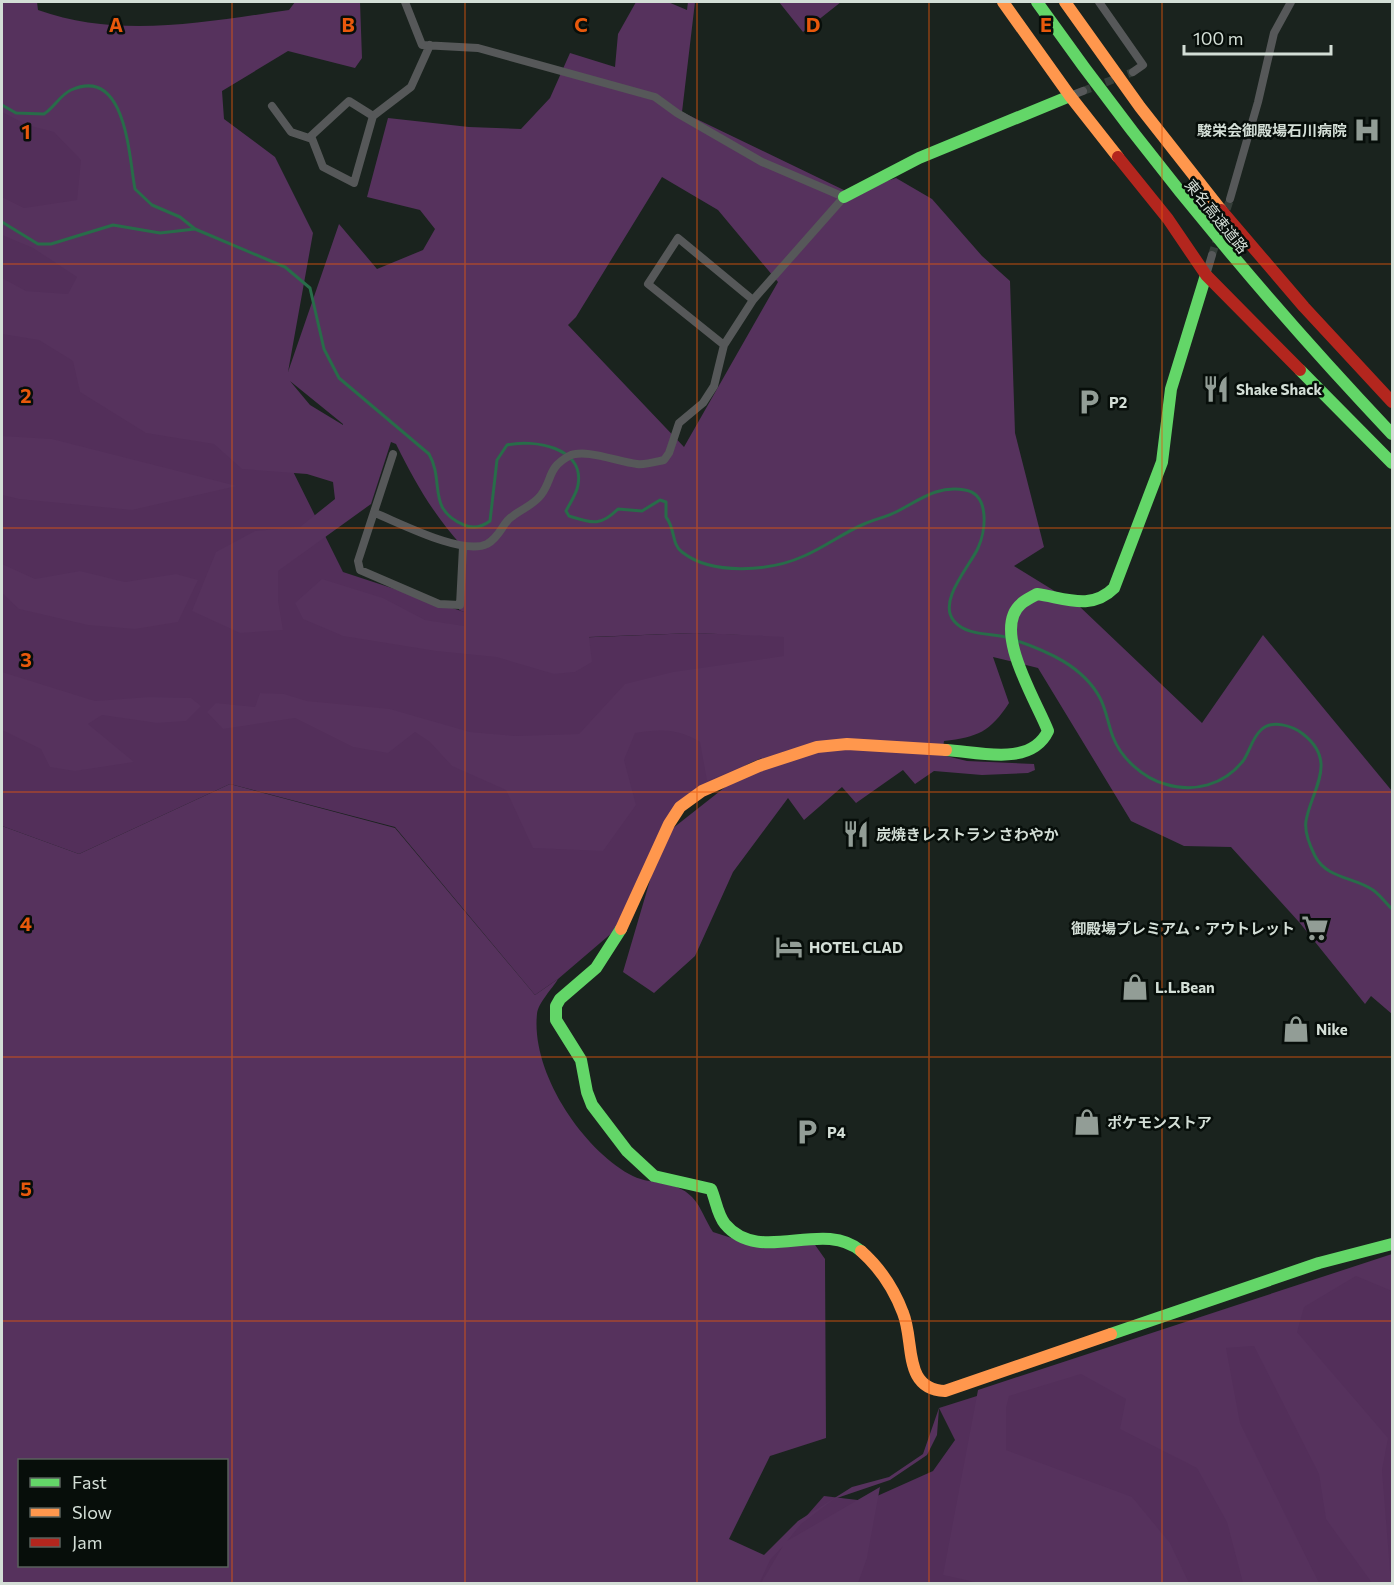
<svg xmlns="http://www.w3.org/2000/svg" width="1394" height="1585" viewBox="0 0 1394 1585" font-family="Commissioner,'Noto Sans JP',sans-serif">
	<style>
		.green { fill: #532f5a }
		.forest { fill: #56325d; fill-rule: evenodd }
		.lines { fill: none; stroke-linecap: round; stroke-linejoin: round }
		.stream { stroke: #286c49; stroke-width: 3 }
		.street-tunnel { stroke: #363f3a; stroke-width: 8; stroke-dasharray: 8 4; stroke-linecap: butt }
		.street { stroke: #565859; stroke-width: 8 }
		.fast { stroke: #63d668; stroke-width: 12 }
		.slow { stroke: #ff974d; stroke-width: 12 }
		.jam { stroke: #b3261e; stroke-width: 12 }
		.grid { fill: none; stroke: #e8590c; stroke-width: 1.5; stroke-opacity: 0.55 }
		.labels { text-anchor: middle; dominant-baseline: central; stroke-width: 5; stroke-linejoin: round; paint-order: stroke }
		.poi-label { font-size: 15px; font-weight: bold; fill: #d3ded6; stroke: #070e0a; text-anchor: start }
		.street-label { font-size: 15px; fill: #d3ded6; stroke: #070e0a }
		.grid-label { font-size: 20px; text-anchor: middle; font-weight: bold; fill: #e8590c; stroke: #070e0a; stroke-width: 5; stroke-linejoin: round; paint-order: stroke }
	</style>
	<rect width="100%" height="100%" fill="#1a231e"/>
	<path class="green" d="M2,4l259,403 82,165 203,67 148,-6 90,3 1,104 -112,72 -39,102 -76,65 -23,16 -140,-168 -165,-43 -151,70 -77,-28z
		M1392,1264v319l-645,1 77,-88 42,5 67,-30 22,-31 -16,-32z"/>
	<path class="forest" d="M2,2h35l1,8c81,29 167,12 251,0l6,-8h65l2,56 -7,10 -67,-17 -66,40 2,28 51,38 38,76 -25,139 51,-148 38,45 46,-19 12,-21 -15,-19 -53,-13 21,-79 81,9 52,2 29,-31 20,-45 45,14 3,-33 18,-32h32l19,8 1,-8h7l-13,110 168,81 46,-15 36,21 50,57 28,25 5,152 29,114 -30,19 65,40 123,117 61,-88 129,156v223l-21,-18 -6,8 -66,-82 -68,-75 -47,-1 -53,-25 -93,-153 -45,-11 16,46c-19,29 -31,34 -65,38l-2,14 25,6 67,3 1,6 -7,3 -46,2 -48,-4 -19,13 -12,-14 -47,33 -14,-16 -38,33 -16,-22 -55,74 -38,84 -41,37 -31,-21 40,-136 99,-78 -55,23 -7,-39c-23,-14 -40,-13 -65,-9l-11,27 12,45 -33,46 -70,-3 -27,-58 -54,-24 -22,-24 -15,-10 -27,21 -35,-6 -58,-29 -72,11 -16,-17 9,-9 39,4 5,-14 24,1 23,7 83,8 80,23 45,4 64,-2 46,-50 48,-12 111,-16v-19l-90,-4 -105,4 3,25 -17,10 -21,2 -58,-17 -60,-6 -93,-15 -40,-17 -8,-16 27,-24 61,19 42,22 39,6v-14l-5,-2 3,-10 1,-53c-30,-33 -47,-63 -67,-103l-5,-2 -20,62 -93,67v29l5,30 -43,3 -48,-22 24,-59 39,-21 45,-4 35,-28 -2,-17 -26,-8 -65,-5 -28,-25 -68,-11 -66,-41 -7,-31 -34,-21 -37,-6v-56l24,13 42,3 9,-17 -44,-29 -31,-13v-38l22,11 53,-8 4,-40 -27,-28 -27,-7 -25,-13zM662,177l56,33 60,72 -94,165 -116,-122 8,-8zM290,381l53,43v1l-33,-20z
		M779,2h62l-38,30z
		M2,436l50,3 185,47 -105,24 -113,-11 -17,-4z
		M2,564l33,15 45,-8 45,11 51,-8 22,6 -20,42 -43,7 -47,-4 -69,-16 -17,-16z
		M2,672l93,29 54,-4 42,1 10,8 -15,15 -29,2 -55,-8 -14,9 46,38 -59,9 -25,-4 -9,-18 -39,-19z
		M230,784l165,44 140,167 23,-16c-6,10 -20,24 -21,35 -6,57 43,132 92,160 20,12 46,5 63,23 9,9 14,25 21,35l40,13 60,-3 12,17 1,179 -56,18 -41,83 35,16 34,-34 54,-34 37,-10 34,-23 16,-46 -2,27 -10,20 -37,25 -56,19 -33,25 -14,17 93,-54 -13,71 -9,25h-97l22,-37 -13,14 -11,24 -757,-1v-757l77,28zM20,1460h206v106h-206z
		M1392,1254v37l-36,-15 -52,31 -7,25 91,106 -6,32 9,113h-19l-46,-64 -7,-45 -65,-128 -28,2 14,75 79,160h-76l-16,-61 -30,-54 -77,-39 6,-30 -45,-25 -72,22 -3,12v42l126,47 38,46 19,40 -205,1 -41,-9 35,-185z"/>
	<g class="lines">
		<path class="stream" d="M2,105l14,8 28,1c10,-6 16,-19 27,-24 56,-25 58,69 64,99l17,16 28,12 15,12 90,38 25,21 14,61 15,29 90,76c16,28 -3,55 35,71 9,4 18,2 26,-4l7,-61 10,-15c26,-6 78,2 71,40 -1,8 -8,18 -12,26l3,5c23,7 31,11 49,-7l24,2 18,-11 6,2v15c10,13 5,27 16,35 30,24 89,19 122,4 21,-9 39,-23 60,-32 11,-5 23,-7 34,-13 23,-12 40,-26 67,-21 25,4 21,41 13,58 -8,18 -41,53 -24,73 12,15 38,12 55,17
			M2,222l36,22h13l62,-19 47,8 35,-4
			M1015,640c32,11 68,26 85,58 6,11 8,26 13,39 8,21 30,41 52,47 29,9 59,1 78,-23 7,-10 9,-23 18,-31 11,-11 32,-4 42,4 36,28 8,56 3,87 -2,12 4,25 9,35 12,23 40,21 58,34 7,5 13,13 19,19"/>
		<path class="street-tunnel" d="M1083,91l50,-19
			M1212,255l18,-56"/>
		<path class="street" d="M1099,2l44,63 -10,7
			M1070,96l13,-5
			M272,106l19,26 21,7
			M373,116l-19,67 -31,-16 -12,-31 38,-35 24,15 38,-29 19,-42
			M1230,199l28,-97 16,-69 17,-31
			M1206,275l6,-20
			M724,345l-76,-61 30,-46 75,62
			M393,454l-35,107 2,9 79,34 21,1 3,-58
			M375,513c25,10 88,43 112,31 11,-6 14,-16 21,-24 10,-10 25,-14 33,-25 12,-16 6,-27 28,-39 16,-8 49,6 68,8 8,1 18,-2 27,-4l5,-7 10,-30 24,-20 11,-17 10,-41 29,-45 91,-103 -82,-35 -85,-49 -22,-16 -177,-49 -56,-3 -17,-43"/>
		<path class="fast" d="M1037,2c108,153 226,296 355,432
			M844,197l75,-39 151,-62
			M1300,370l92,93
			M946,750c33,2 85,17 102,-19 -11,-29 -57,-101 -27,-127 4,-4 11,-7 16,-10 28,4 54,17 77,-6l48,-126 9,-73 35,-114
			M621,929l-25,39 -36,31 -4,7v14l25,40 6,32 5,13 35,46 27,25 57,13c5,11 6,25 14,35 35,42 97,-6 136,27
			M1111,1334l208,-71 73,-19"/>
		<path class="slow" d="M1003,2l67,94 48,61
			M1065,2l75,105 81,103
			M621,929l48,-105 11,-17 22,-16 57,-25 58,-19 30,-3 99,6
			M861,1251c18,16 33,38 42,62 12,29 -1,76 42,78l166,-57"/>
		<path class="jam" d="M1118,157l50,62 38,56 94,95
			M1221,210l83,97 88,95"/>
	</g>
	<path class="grid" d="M232,2v1582M465,2v1582M697,2v1582M929,2v1582M1162,2v1582M2,264h1390M2,528h1390M2,792h1390M2,1057h1390M2,1321h1390"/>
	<defs>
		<symbol id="hospital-bare" viewBox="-9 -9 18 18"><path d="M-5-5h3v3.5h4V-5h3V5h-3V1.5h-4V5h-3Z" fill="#929d96" stroke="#070e0a" stroke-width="2.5" paint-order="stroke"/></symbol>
		<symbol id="restaurant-bare" viewBox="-9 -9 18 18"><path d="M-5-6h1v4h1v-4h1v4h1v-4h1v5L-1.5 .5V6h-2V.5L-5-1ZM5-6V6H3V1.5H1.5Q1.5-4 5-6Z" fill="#929d96" stroke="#070e0a" stroke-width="2.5" paint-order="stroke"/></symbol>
		<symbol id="parking-bare" viewBox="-9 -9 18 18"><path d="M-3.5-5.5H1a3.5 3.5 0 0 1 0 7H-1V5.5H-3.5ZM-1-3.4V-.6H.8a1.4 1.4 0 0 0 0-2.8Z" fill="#929d96" stroke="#070e0a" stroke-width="2.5" paint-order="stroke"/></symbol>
		<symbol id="supermarket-bare" viewBox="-9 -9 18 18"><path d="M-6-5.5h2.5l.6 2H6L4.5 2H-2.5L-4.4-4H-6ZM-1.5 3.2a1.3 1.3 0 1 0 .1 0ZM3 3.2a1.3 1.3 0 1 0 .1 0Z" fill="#929d96" stroke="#070e0a" stroke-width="2.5" paint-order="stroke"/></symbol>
		<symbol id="hotel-bare" viewBox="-9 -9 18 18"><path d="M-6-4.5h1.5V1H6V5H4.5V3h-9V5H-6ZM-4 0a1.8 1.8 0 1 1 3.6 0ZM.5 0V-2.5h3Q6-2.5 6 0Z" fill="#929d96" stroke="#070e0a" stroke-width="2.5" paint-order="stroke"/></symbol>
		<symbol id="shop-bare" viewBox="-9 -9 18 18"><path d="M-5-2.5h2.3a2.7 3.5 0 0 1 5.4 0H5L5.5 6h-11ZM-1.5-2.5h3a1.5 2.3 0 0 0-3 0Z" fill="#929d96" stroke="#070e0a" stroke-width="2.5" paint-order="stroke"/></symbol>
	</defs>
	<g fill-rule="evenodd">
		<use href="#hospital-bare" x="1348" y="111" width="38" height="38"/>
		<use href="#restaurant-bare" x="1197" y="370" width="38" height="38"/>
		<use href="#parking-bare" x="1070" y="383" width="38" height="38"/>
		<use href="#restaurant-bare" x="837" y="815" width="38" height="38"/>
		<use href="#supermarket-bare" x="1296" y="909" width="38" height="38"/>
		<use href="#hotel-bare" x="770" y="928" width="38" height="38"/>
		<use href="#shop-bare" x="1116" y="968" width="38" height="38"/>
		<use href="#shop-bare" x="1277" y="1010" width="38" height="38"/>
		<use href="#shop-bare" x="1068" y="1103" width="38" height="38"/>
		<use href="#parking-bare" x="788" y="1113" width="38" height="38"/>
	</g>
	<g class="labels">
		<g class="poi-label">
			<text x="1347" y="130" text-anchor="end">駿栄会御殿場石川病院</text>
			<text x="1236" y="389">Shake Shack</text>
			<text x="1109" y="402">P2</text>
			<text x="876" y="834">炭焼きレストラン さわやか</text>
			<text x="1295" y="928" text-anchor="end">御殿場プレミアム・アウトレット</text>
			<text x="809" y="947">HOTEL CLAD</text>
			<text x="1155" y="987">L.L.Bean</text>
			<text x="1316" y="1029">Nike</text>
			<text x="1107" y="1122">ポケモンストア</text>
			<text x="827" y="1132">P4</text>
		</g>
		<g class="street-label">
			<text transform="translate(1217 216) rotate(51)">東名高速道路</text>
		</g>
	</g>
	<g class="grid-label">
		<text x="116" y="32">A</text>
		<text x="348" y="32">B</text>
		<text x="581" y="32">C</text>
		<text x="813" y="32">D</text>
		<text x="1046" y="32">E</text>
		<text x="26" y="139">1</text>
		<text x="26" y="403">2</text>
		<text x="26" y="667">3</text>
		<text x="26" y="931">4</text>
		<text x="26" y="1196">5</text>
	</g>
	<rect width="1394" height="1585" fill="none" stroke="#d3ded6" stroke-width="6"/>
	<rect x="18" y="1459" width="210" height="108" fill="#070e0a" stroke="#59615c" stroke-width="1.5"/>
	<rect x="30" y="1478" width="30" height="9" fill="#63d668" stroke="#59615c" stroke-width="1.5"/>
	<text x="72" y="1489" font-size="18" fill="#d3ded6">Fast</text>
	<rect x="30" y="1508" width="30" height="9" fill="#ff974d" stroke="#59615c" stroke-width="1.5"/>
	<text x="72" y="1519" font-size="18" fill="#d3ded6">Slow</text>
	<rect x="30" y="1538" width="30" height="9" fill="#b3261e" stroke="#59615c" stroke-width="1.5"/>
	<text x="72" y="1549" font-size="18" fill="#d3ded6">Jam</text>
	<path d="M1184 45v9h147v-9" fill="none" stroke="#d3ded6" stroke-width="3"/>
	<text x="1193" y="45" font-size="18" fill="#d3ded6" stroke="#070e0a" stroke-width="4.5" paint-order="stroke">100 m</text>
</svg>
